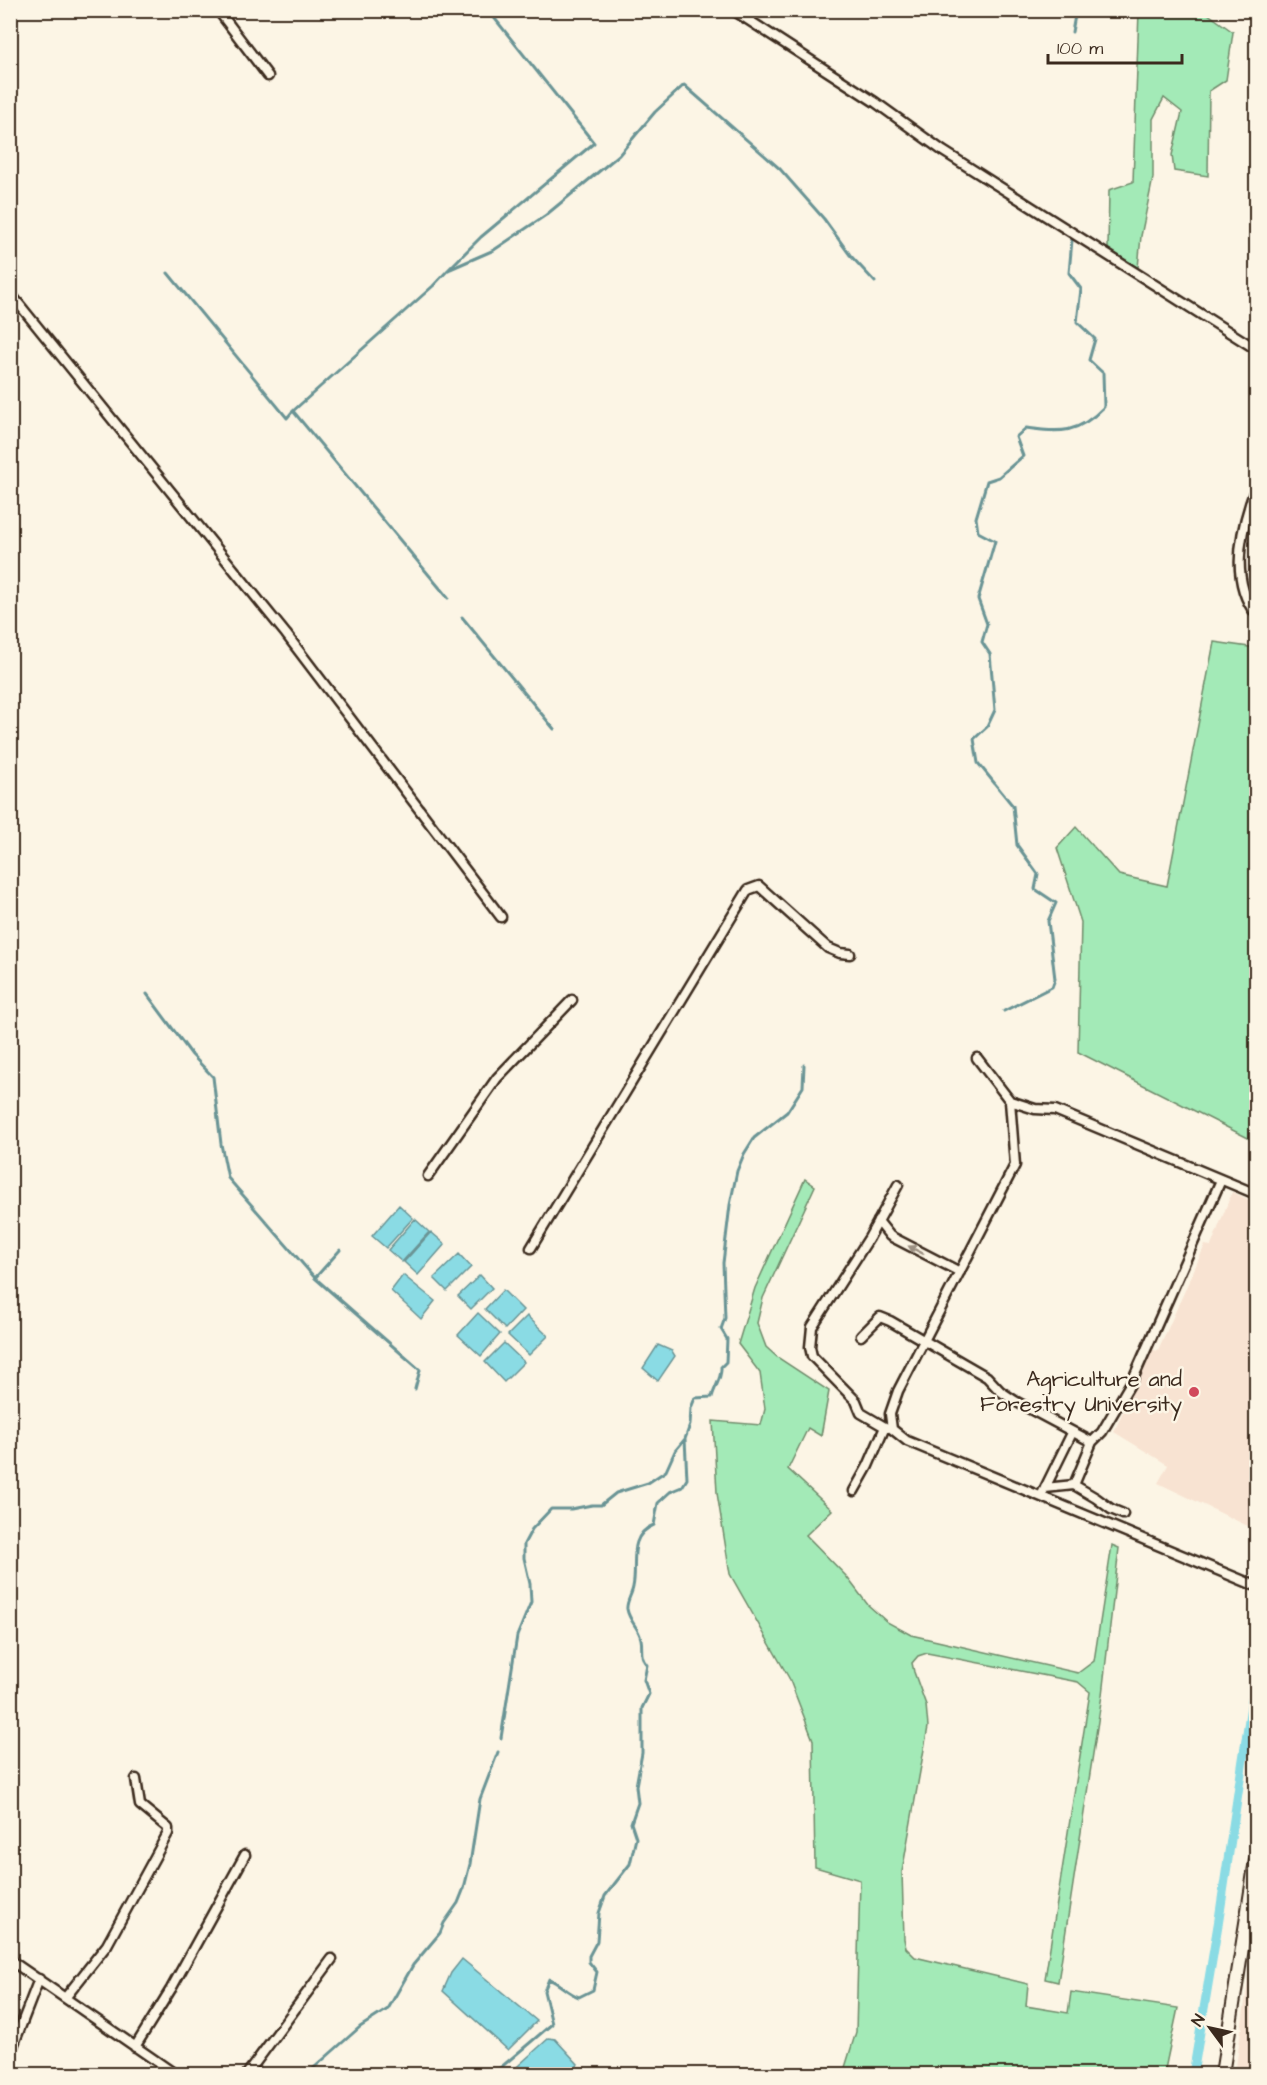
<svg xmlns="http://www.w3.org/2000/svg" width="1267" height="2085" viewBox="0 0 1267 2085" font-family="'Architects Daughter',sans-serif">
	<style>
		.built { fill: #f8e3d2 }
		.green { fill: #a3eab7; stroke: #6f8a6a; stroke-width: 1.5 }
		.water { fill: #8adbe4; stroke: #6a9495; stroke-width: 1.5 }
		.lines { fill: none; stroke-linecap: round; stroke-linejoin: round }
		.stream { stroke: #6a9495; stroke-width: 3 }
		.canal { stroke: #8adbe4; stroke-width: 9 }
		.street-casing { stroke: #3b2a1e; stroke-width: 13 }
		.secondary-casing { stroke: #3b2a1e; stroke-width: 16 }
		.street { stroke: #fcf5e5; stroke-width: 8 }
		.secondary { stroke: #fcf5e5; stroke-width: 12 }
		.oneway { fill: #9c9082 }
		.poi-dot { fill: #d1495b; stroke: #fcf5e5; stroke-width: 2 }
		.labels { text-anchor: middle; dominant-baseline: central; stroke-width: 5; stroke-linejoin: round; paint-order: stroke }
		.poi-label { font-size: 22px; fill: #3b2a1e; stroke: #fcf5e5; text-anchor: end }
	</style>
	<rect width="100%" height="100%" fill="#fcf5e5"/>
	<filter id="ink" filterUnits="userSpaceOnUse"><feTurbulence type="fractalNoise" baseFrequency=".0167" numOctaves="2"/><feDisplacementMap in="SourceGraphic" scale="12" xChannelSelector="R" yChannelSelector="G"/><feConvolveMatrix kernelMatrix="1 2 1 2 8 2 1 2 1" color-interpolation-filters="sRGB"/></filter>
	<g filter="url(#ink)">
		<path class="built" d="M1232,1192l24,11v327l-98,-47 10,-18 -54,-33 36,-83 8,2 47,-106 6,1z
			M1256,1923v151h-21z"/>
		<path class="green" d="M1139,11h65l29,21 -7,48 -17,11 -1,85 -34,-5 -2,-16 10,-43 -18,-14 -11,21v59l-12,58 -3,32 -30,-19 1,-59 24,-8z
			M1214,642l42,6v494l-178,-90 3,-130 -24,-74 19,-21 43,48 48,11z
			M805,1179l10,7 -52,112 -6,25 9,24 11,10 52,34 -8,45 -13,-8 -20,41 44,41 -26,25 40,41 22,29 19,17 24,13 167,38 16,-12 18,-116 7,3 -17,147 -44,287 -13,-3 45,-287 -12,-10 -151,-29 -9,3 -6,7 2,9 12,33 2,22 -26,145 2,67 2,9 9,9 113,27 -2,22 42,7 3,-21 107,16 -14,66h-321l13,-42 4,-152 -45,-13 -2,-127 -24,-62 -59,-104 -13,-81 -4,-72 48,4 4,-16 -5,-36 -22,-29 17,-56z"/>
		<path class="water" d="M399,1205l14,13 -27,30 -14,-12z
			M415,1219l14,13 -27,30 -14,-12z
			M431,1232l14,12 -27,31 -14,-13z
			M459,1254l12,13 -24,24 -13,-13z
			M403,1275l32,26 -14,18 -30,-28z
			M480,1275l12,13 -21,21 -13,-13z
			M503,1290l20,20 -18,19 -20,-20z
			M478,1313l22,21 -19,22 -23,-21z
			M527,1316l21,20 -19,19 -21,-20z
			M504,1343l20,19 -20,20 -19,-20z
			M658,1345l14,6 3,5 -17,25 -15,-13z
			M462,1959l75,62 -29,29 -65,-59 8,-18z
			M549,2038l6,1 23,25 -5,10h-64z"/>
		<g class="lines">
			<path class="stream" d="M1072,32l4,-22
				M449,269l32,-32 113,-94 -106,-133
				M168,273l119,145 5,-6
				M448,598l-155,-187 140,-125 15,-16 46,-20 52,-35 73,-60 36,-43 29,-27 96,84 44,50 26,36 25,27
				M462,617l92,112
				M147,994l45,61 21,22 8,67 7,34 87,100 105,92 -5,19
				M1004,1011l48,-24 3,-8 -7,-58 8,-18 -21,-14 3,-15 -21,-29 -4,-39 -35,-43 -4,-24 13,-12 8,-17 -5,-56 -8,-12 5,-18 -9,-25 17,-58 -17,-9 -2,-14 11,-37 12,-4 24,-21 -7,-19 10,-9c35,5 52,6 78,-21l-1,-34 -14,-13 6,-21 -18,-17 4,-33 -12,-16 3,-33
				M315,1278l25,-28
				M501,1738l16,-102 14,-34 -1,-18 -6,-26v-14l8,-15 19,-20h20l21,-4h9l15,-12 32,-10 18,-12 9,-20 10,-12
				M307,2074l53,-47 28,-18 25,-44 27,-32 4,-10 14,-20 6,-15 6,-24 10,-65 18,-47
				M493,2074l59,-50 -8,-33 5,-12c12,5 18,14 30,18l14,-7 4,-18 -8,-10v-6l8,-15 2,-28 6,-17 25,-32 6,-26 -5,-15 7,-20 -2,-17 6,-33v-45l7,-14 -5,-14 3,-15c-8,-8 -4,-17 -6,-26 -2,-11 -12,-18 -14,-30 -1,-7 5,-15 6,-22 5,-21 -7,-51 21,-62l4,-22 12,-11 12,-5 5,-8 -2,-40 5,-14 1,-17 4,-10 17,-1c3,-11 10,-19 9,-30l5,-5 1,-23 -6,-10 4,-11 -2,-55 7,-58 7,-34 7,-17 10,-16 33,-26 16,-25 1,-22"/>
			<path class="canal" d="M1193,2074l26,-155 37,-246"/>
			<defs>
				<path id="street" d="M218,10l50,66
					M733,10l142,92 68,49 313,198
					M10,293l276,341 215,283
					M1256,487c-14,37 -28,92 0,127
					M977,1058l33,43 25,8 20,1 201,84
					M1010,1101l5,64 -117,226 -8,23 2,15 15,12 349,145
					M428,1176l69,-98 75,-78
					M878,1221l12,15 70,36
					M531,1248l217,-358 11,-4 69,62 12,5 10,1
					M861,1336l19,-19 10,4 97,56 13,14 15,10 77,41 10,-10 31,-53 88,-199
					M885,1427l-24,-14 -5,-12 -44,-45 -2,-9 2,-20 57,-89 29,-53
					M1074,1485l18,-43
					M1045,1488l29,-3 22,13 15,11 12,5
					M854,1491l14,-25 17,-39 3,1
					M1043,1492l29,-59
					M10,1960l165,114
					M65,1998l42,-53 61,-112v-5l-28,-23 -4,-26
					M135,2047l36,-58 74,-134
					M10,2054l29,-75
					M247,2074l85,-115"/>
				<path id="secondary" d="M1222,2074l34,-214"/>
			</defs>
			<use href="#street" class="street-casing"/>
			<use href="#secondary" class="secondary-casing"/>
			<use href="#street" class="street"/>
			<use href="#secondary" class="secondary"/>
		</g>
		<defs><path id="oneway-solid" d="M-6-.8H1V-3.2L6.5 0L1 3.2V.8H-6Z" transform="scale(1.5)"/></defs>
		<use class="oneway" href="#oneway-solid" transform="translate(916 1250) rotate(-153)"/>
	</g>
	<circle class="poi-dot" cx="1194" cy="1392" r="6"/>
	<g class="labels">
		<g class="poi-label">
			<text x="1182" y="1379">Agriculture and<tspan x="1182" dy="25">Forestry University</tspan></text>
		</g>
	</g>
	<rect width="1267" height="2085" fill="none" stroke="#fcf5e5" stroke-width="36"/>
	<rect x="18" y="18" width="1231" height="2049" fill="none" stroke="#3b2a1e" stroke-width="2" filter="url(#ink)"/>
	<g transform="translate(1210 2028) rotate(303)" stroke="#fcf5e5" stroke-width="4.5" paint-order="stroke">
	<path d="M0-4.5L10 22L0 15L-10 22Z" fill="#3b2a1e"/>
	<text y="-9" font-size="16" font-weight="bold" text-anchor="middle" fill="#3b2a1e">N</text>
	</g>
	<path d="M1048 54v9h134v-9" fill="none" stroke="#3b2a1e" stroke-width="3"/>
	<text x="1057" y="54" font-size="18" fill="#3b2a1e" stroke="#fcf5e5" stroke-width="4.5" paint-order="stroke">100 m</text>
</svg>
